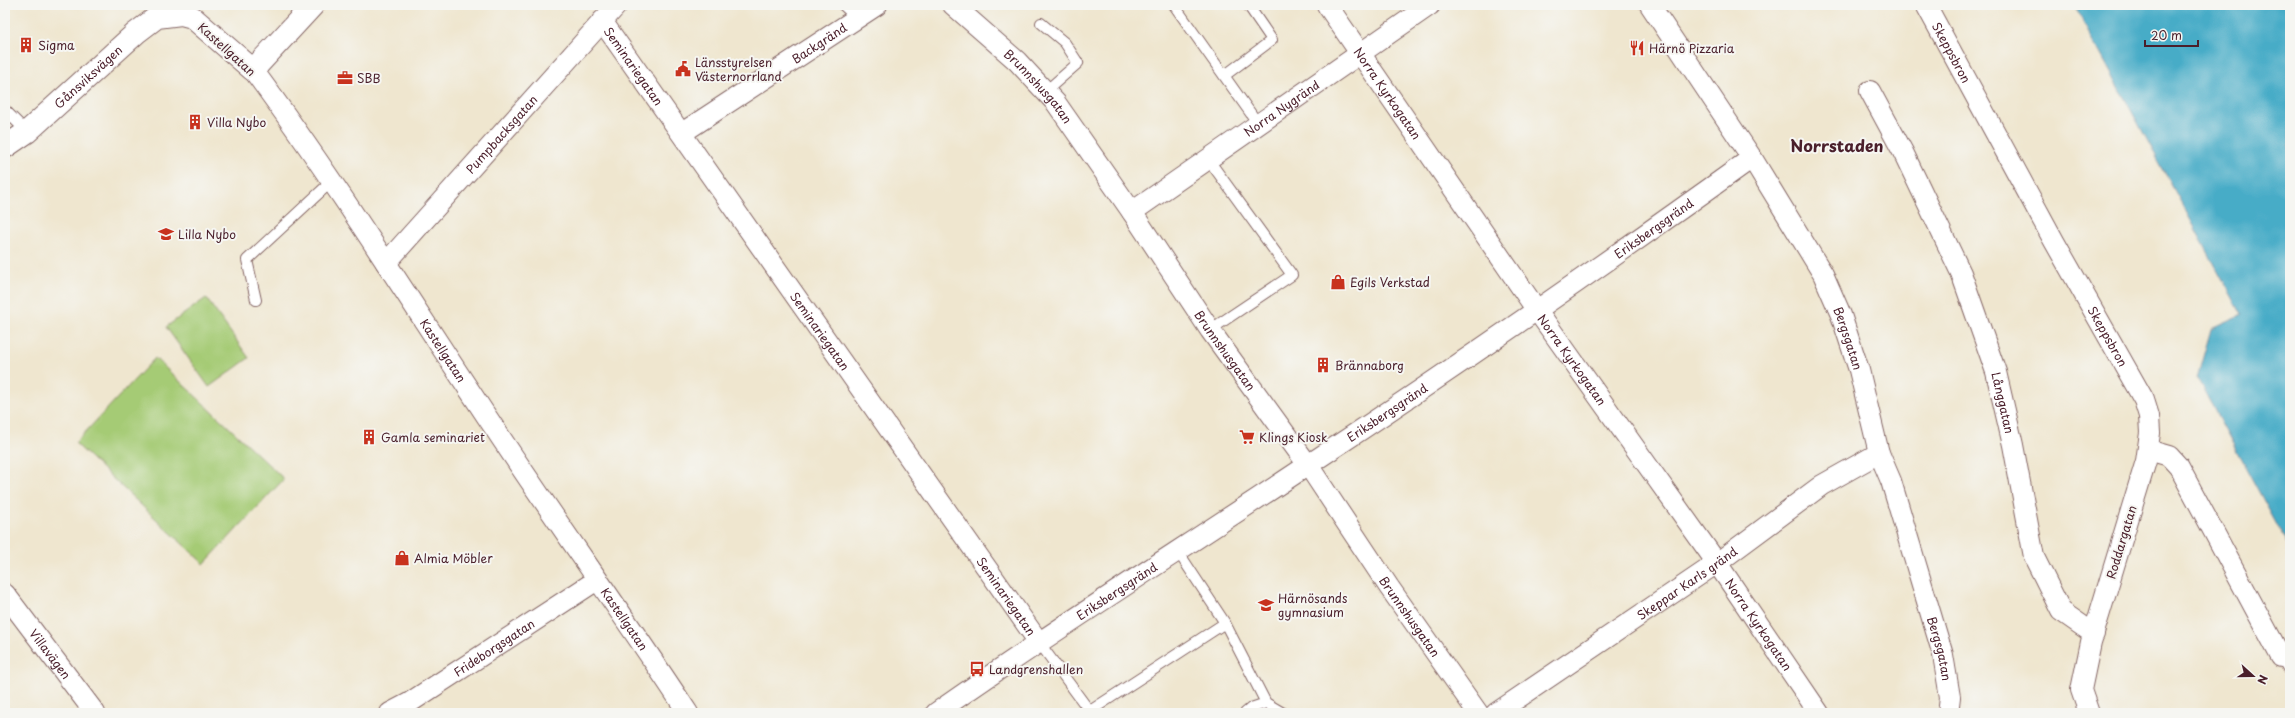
<svg xmlns="http://www.w3.org/2000/svg" width="2295" height="718" viewBox="0 0 2295 718" font-family="'Playpen Sans',sans-serif">
	<style>
		.green { fill: #a5cb75; stroke: #787550 }
		.water { fill: #47acc7; stroke: #486679 }
		.lines { fill: none; stroke-linecap: round; stroke-linejoin: round }
		.service-casing { stroke: #846564; stroke-width: 12 }
		.minor-casing { stroke: #846564; stroke-width: 22 }
		.secondary-casing { stroke: #846564; stroke-width: 24 }
		.service { stroke: #fff; stroke-width: 10 }
		.minor { stroke: #fff; stroke-width: 20 }
		.secondary { stroke: #fff; stroke-width: 22 }
		.labels { text-anchor: middle; dominant-baseline: central; stroke-width: 4; stroke-linejoin: round; paint-order: stroke }
		.street-label { font-size: 12px; fill: #4a1f2b; stroke: #f6f6f2 }
		.poi-label { font-size: 12px; fill: #4a1f2b; stroke: #f6f6f2; text-anchor: start }
		.district-label { font-size: 16px; font-weight: bold; fill: #4a1f2b; stroke: #f6f6f2 }
	</style>
	<rect width="100%" height="100%" fill="#f6f6f2"/>
	<filter id="ink" filterUnits="userSpaceOnUse"><feTurbulence type="fractalNoise" baseFrequency=".025" numOctaves="2"/><feDisplacementMap in="SourceGraphic" scale="8" xChannelSelector="R" yChannelSelector="G"/><feConvolveMatrix kernelMatrix="1 2 1 2 8 2 1 2 1" color-interpolation-filters="sRGB"/></filter>
	<filter id="wash" filterUnits="userSpaceOnUse"><feTurbulence type="fractalNoise" baseFrequency=".012" numOctaves="4" result="noise"/><feDisplacementMap in="SourceGraphic" scale="16" xChannelSelector="R" yChannelSelector="G"/><feGaussianBlur stdDeviation="0.9" result="paint"/><feColorMatrix in="noise" values="0 0 0 0 0 0 0 0 0 0 0 0 0 0 0 0 0 1.4 0 .05"/><feComposite in="paint" operator="in"/></filter>
	<g filter="url(#wash)">
		<rect width="100%" height="100%" fill="#efe6cf"/>
		<path class="green" d="M206,298l43,60 -40,29 -43,-60z
			M155,358l129,121 -80,85 -129,-121z"/>
		<path class="water" d="M2074,5h216v544l-93,-171 14,-49 31,-14z"/>
	</g>
	<g filter="url(#ink)">
		<g class="lines">
			<defs>
				<path id="service" d="M843,5l14,13
					M1174,5l80,113 6,5
					M1041,23l24,20 13,20 -32,28
					M1224,76l48,-36 -24,-35
					M5,110l22,22
					M1208,159l84,116 -82,55
					M256,300l-9,-40 85,-79
					M1177,550l48,73 41,80
					M1038,641l53,72
					M2281,657l9,15
					M1090,711l135,-88
					M1245,713l6,-5 15,-5 17,10"/>
				<g id="minor">
					<path id="s1" d="M953,5l64,56 39,42 76,109 78,118 98,135 81,122 89,126"/>
					<path id="s2" d="M1327,5l209,304 181,254 102,150"/>
					<path id="s3" d="M1650,5l102,153 71,116 18,41 18,55 20,83 12,28 52,174 7,42 -2,16"/>
					<path id="s4" d="M1926,5l128,236 90,159 5,16 1,17 -4,28 -55,181 -10,48 8,23"/>
					<path id="s5" d="M602,21l436,620"/>
					<path id="s6" d="M253,70c86,116 162,239 242,359 63,95 130,188 193,284"/>
					<path id="s7" d="M1870,91l33,61 58,121 35,99 17,73 21,112 27,54 33,23"/>
					<path id="s8" d="M682,133l195,-128"/>
					<path id="s9" d="M1132,212l298,-207"/>
					<path id="s10" d="M386,263l231,-258"/>
					<path d="M2148,450l21,6 10,11 102,190"/>
					<path id="s11" d="M5,594l90,119"/>
					<path id="s12" d="M390,713l19,-10 188,-123"/>
					<path id="s13" d="M936,713c122,-86 248,-165 372,-248 150,-99 298,-202 444,-307"/>
					<path id="s14" d="M1496,713l221,-150 105,-78 57,-32"/>
				</g>
				<g id="secondary">
					<path id="s15" d="M5,147l22,-15 109,-99 21,-16 24,-3 11,3 61,53 60,-65"/>
				</g>
			</defs>
			<use href="#service" class="service-casing"/>
			<use href="#minor" class="minor-casing"/>
			<use href="#secondary" class="secondary-casing"/>
			<use href="#service" class="service"/>
			<use href="#minor" class="minor"/>
			<use href="#secondary" class="secondary"/>
		</g>
	</g>
	<defs>
		<symbol id="building-bare" viewBox="-9 -9 18 18"><path d="M-4-6H4V6H1V3H-1V6H-4ZM-2.5-4.3h1.7v1.8h-1.7ZM.8-4.3h1.7v1.8H.8ZM-2.5-1h1.7V.8h-1.7ZM.8-1h1.7V.8H.8Z" fill="#c8321e" stroke="#f6f6f2" stroke-width="2.5" paint-order="stroke"/></symbol>
		<symbol id="restaurant-bare" viewBox="-9 -9 18 18"><path d="M-5-6h1v4h1v-4h1v4h1v-4h1v5L-1.5 .5V6h-2V.5L-5-1ZM5-6V6H3V1.5H1.5Q1.5-4 5-6Z" fill="#c8321e" stroke="#f6f6f2" stroke-width="2.5" paint-order="stroke"/></symbol>
		<symbol id="civic-bare" viewBox="-9 -9 18 18"><path d="M-.6-6.5H3V-4.5H.6V-3L4-1V1h2V6H-6V1h2V-1L-.6-3ZM-1.2 2.5V6h2.4V2.5Z" fill="#c8321e" stroke="#f6f6f2" stroke-width="2.5" paint-order="stroke"/></symbol>
		<symbol id="office-bare" viewBox="-9 -9 18 18"><path d="M-6-3h4V-5.5h4V-3h4V5H-6ZM-1-4.5V-3h2v-1.5ZM-6 0V1H6V0Z" fill="#c8321e" stroke="#f6f6f2" stroke-width="2.5" paint-order="stroke"/></symbol>
		<symbol id="university-bare" viewBox="-9 -9 18 18"><path d="M0-5L7-2L0 1L-7-2ZM-4 1L0 2.5L4 1V4Q0 6-4 4Z" fill="#c8321e" stroke="#f6f6f2" stroke-width="2.5" paint-order="stroke"/></symbol>
		<symbol id="shop-bare" viewBox="-9 -9 18 18"><path d="M-5-2.5h2.3a2.7 3.5 0 0 1 5.4 0H5L5.5 6h-11ZM-1.5-2.5h3a1.5 2.3 0 0 0-3 0Z" fill="#c8321e" stroke="#f6f6f2" stroke-width="2.5" paint-order="stroke"/></symbol>
		<symbol id="supermarket-bare" viewBox="-9 -9 18 18"><path d="M-6-5.5h2.5l.6 2H6L4.5 2H-2.5L-4.4-4H-6ZM-1.5 3.2a1.3 1.3 0 1 0 .1 0ZM3 3.2a1.3 1.3 0 1 0 .1 0Z" fill="#c8321e" stroke="#f6f6f2" stroke-width="2.5" paint-order="stroke"/></symbol>
		<symbol id="school-bare" viewBox="-9 -9 18 18"><path d="M0-5L7-2L0 1L-7-2ZM-4 1L0 2.5L4 1V4Q0 6-4 4Z" fill="#c8321e" stroke="#f6f6f2" stroke-width="2.5" paint-order="stroke"/></symbol>
		<symbol id="bus-bare" viewBox="-9 -9 18 18"><path d="M-5-6H5V4H4V6H2V4H-2V6H-4V4H-5ZM-3.5-4V0h7V-4ZM-3.5 1.2v1.5H-2V1.2ZM2 1.2v1.5H3.5V1.2Z" fill="#c8321e" stroke="#f6f6f2" stroke-width="2.5" paint-order="stroke"/></symbol>
	</defs>
	<g fill-rule="evenodd">
		<use href="#building-bare" x="15" y="34" width="22" height="22"/>
		<use href="#restaurant-bare" x="1626" y="37" width="22" height="22"/>
		<use href="#civic-bare" x="672" y="58" width="22" height="22"/>
		<use href="#office-bare" x="334" y="67" width="22" height="22"/>
		<use href="#building-bare" x="184" y="111" width="22" height="22"/>
		<use href="#university-bare" x="155" y="223" width="22" height="22"/>
		<use href="#shop-bare" x="1327" y="271" width="22" height="22"/>
		<use href="#building-bare" x="1312" y="354" width="22" height="22"/>
		<use href="#building-bare" x="358" y="426" width="22" height="22"/>
		<use href="#supermarket-bare" x="1236" y="426" width="22" height="22"/>
		<use href="#shop-bare" x="391" y="547" width="22" height="22"/>
		<use href="#school-bare" x="1255" y="594" width="22" height="22"/>
		<use href="#bus-bare" x="966" y="658" width="22" height="22"/>
	</g>
	<g class="labels">
		<g class="street-label">
			<text stroke="none"><textPath href="#s8" startOffset="164">Backgränd</textPath></text>
			<text transform="translate(227 49) rotate(42)">Kastellgatan</text>
			<text stroke="none"><textPath href="#s4" startOffset="54">Skeppsbron</textPath></text>
			<text stroke="none"><textPath href="#s5" startOffset="55">Seminariegatan</textPath></text>
			<text stroke="none"><textPath href="#s15" startOffset="109">Gånsviksvägen</textPath></text>
			<text stroke="none"><textPath href="#s1" startOffset="118">Brunnshusgatan</textPath></text>
			<text stroke="none"><textPath href="#s2" startOffset="107">Norra Kyrkogatan</textPath></text>
			<text stroke="none"><textPath href="#s9" startOffset="182">Norra Nygränd</textPath></text>
			<text stroke="none"><textPath href="#s10" startOffset="173">Pumpbacksgatan</textPath></text>
			<text stroke="none"><textPath href="#s13" startOffset="866">Eriksbergsgränd</textPath></text>
			<text stroke="none"><textPath href="#s5" startOffset="379">Seminariegatan</textPath></text>
			<text stroke="none"><textPath href="#s4" startOffset="378">Skeppsbron</textPath></text>
			<text stroke="none"><textPath href="#s3" startOffset="389">Bergsgatan</textPath></text>
			<text stroke="none"><textPath href="#s6" startOffset="339">Kastellgatan</textPath></text>
			<text stroke="none"><textPath href="#s1" startOffset="442">Brunnshusgatan</textPath></text>
			<text stroke="none"><textPath href="#s2" startOffset="431">Norra Kyrkogatan</textPath></text>
			<text stroke="none"><textPath href="#s7" startOffset="340">Långgatan</textPath></text>
			<text stroke="none"><textPath href="#s13" startOffset="542">Eriksbergsgränd</textPath></text>
			<text transform="translate(2121 542) rotate(-73)">Roddargatan</text>
			<text stroke="none"><textPath href="#s14" startOffset="231">Skeppar Karls gränd</textPath></text>
			<text stroke="none"><textPath href="#s13" startOffset="218">Eriksbergsgränd</textPath></text>
			<text stroke="none"><textPath href="#s5" startOffset="703">Seminariegatan</textPath></text>
			<text stroke="none"><textPath href="#s1" startOffset="766">Brunnshusgatan</textPath></text>
			<text stroke="none"><textPath href="#s6" startOffset="663">Kastellgatan</textPath></text>
			<text stroke="none"><textPath href="#s2" startOffset="755">Norra Kyrkogatan</textPath></text>
			<text stroke="none"><textPath href="#s12" startOffset="123">Frideborgsgatan</textPath></text>
			<text stroke="none"><textPath href="#s3" startOffset="713">Bergsgatan</textPath></text>
			<text stroke="none"><textPath href="#s11" startOffset="75">Villavägen</textPath></text>
		</g>
		<g class="poi-label">
			<text x="38" y="45">Sigma</text>
			<text x="1649" y="48">Härnö Pizzaria</text>
			<text x="695" y="62">Länsstyrelsen<tspan x="695" dy="14">Västernorrland</tspan></text>
			<text x="357" y="78">SBB</text>
			<text x="207" y="122">Villa Nybo</text>
			<text x="178" y="234">Lilla Nybo</text>
			<text x="1350" y="282">Egils Verkstad</text>
			<text x="1335" y="365">Brännaborg</text>
			<text x="381" y="437">Gamla seminariet</text>
			<text x="1259" y="437">Klings Kiosk</text>
			<text x="414" y="558">Almia Möbler</text>
			<text x="1278" y="598">Härnösands<tspan x="1278" dy="14">gymnasium</tspan></text>
			<text x="989" y="669">Landgrenshallen</text>
		</g>
		<g class="district-label">
			<text x="1837" y="145">Norrstaden</text>
		</g>
	</g>
	<rect width="2295" height="718" fill="none" stroke="#f6f6f2" stroke-width="20"/>
	<g transform="translate(2253 676) rotate(111)" stroke="#f6f6f2" stroke-width="3" paint-order="stroke">
	<path d="M0-3L7 15L0 10L-7 15Z" fill="#4a1f2b"/>
	<text y="-6" font-size="11" font-weight="bold" text-anchor="middle" fill="#4a1f2b">N</text>
	</g>
	<path d="M2145 40v6h53v-6" fill="none" stroke="#4a1f2b" stroke-width="2"/>
	<text x="2151" y="40" font-size="12" fill="#4a1f2b" stroke="#f6f6f2" stroke-width="3" paint-order="stroke">20 m</text>
</svg>
